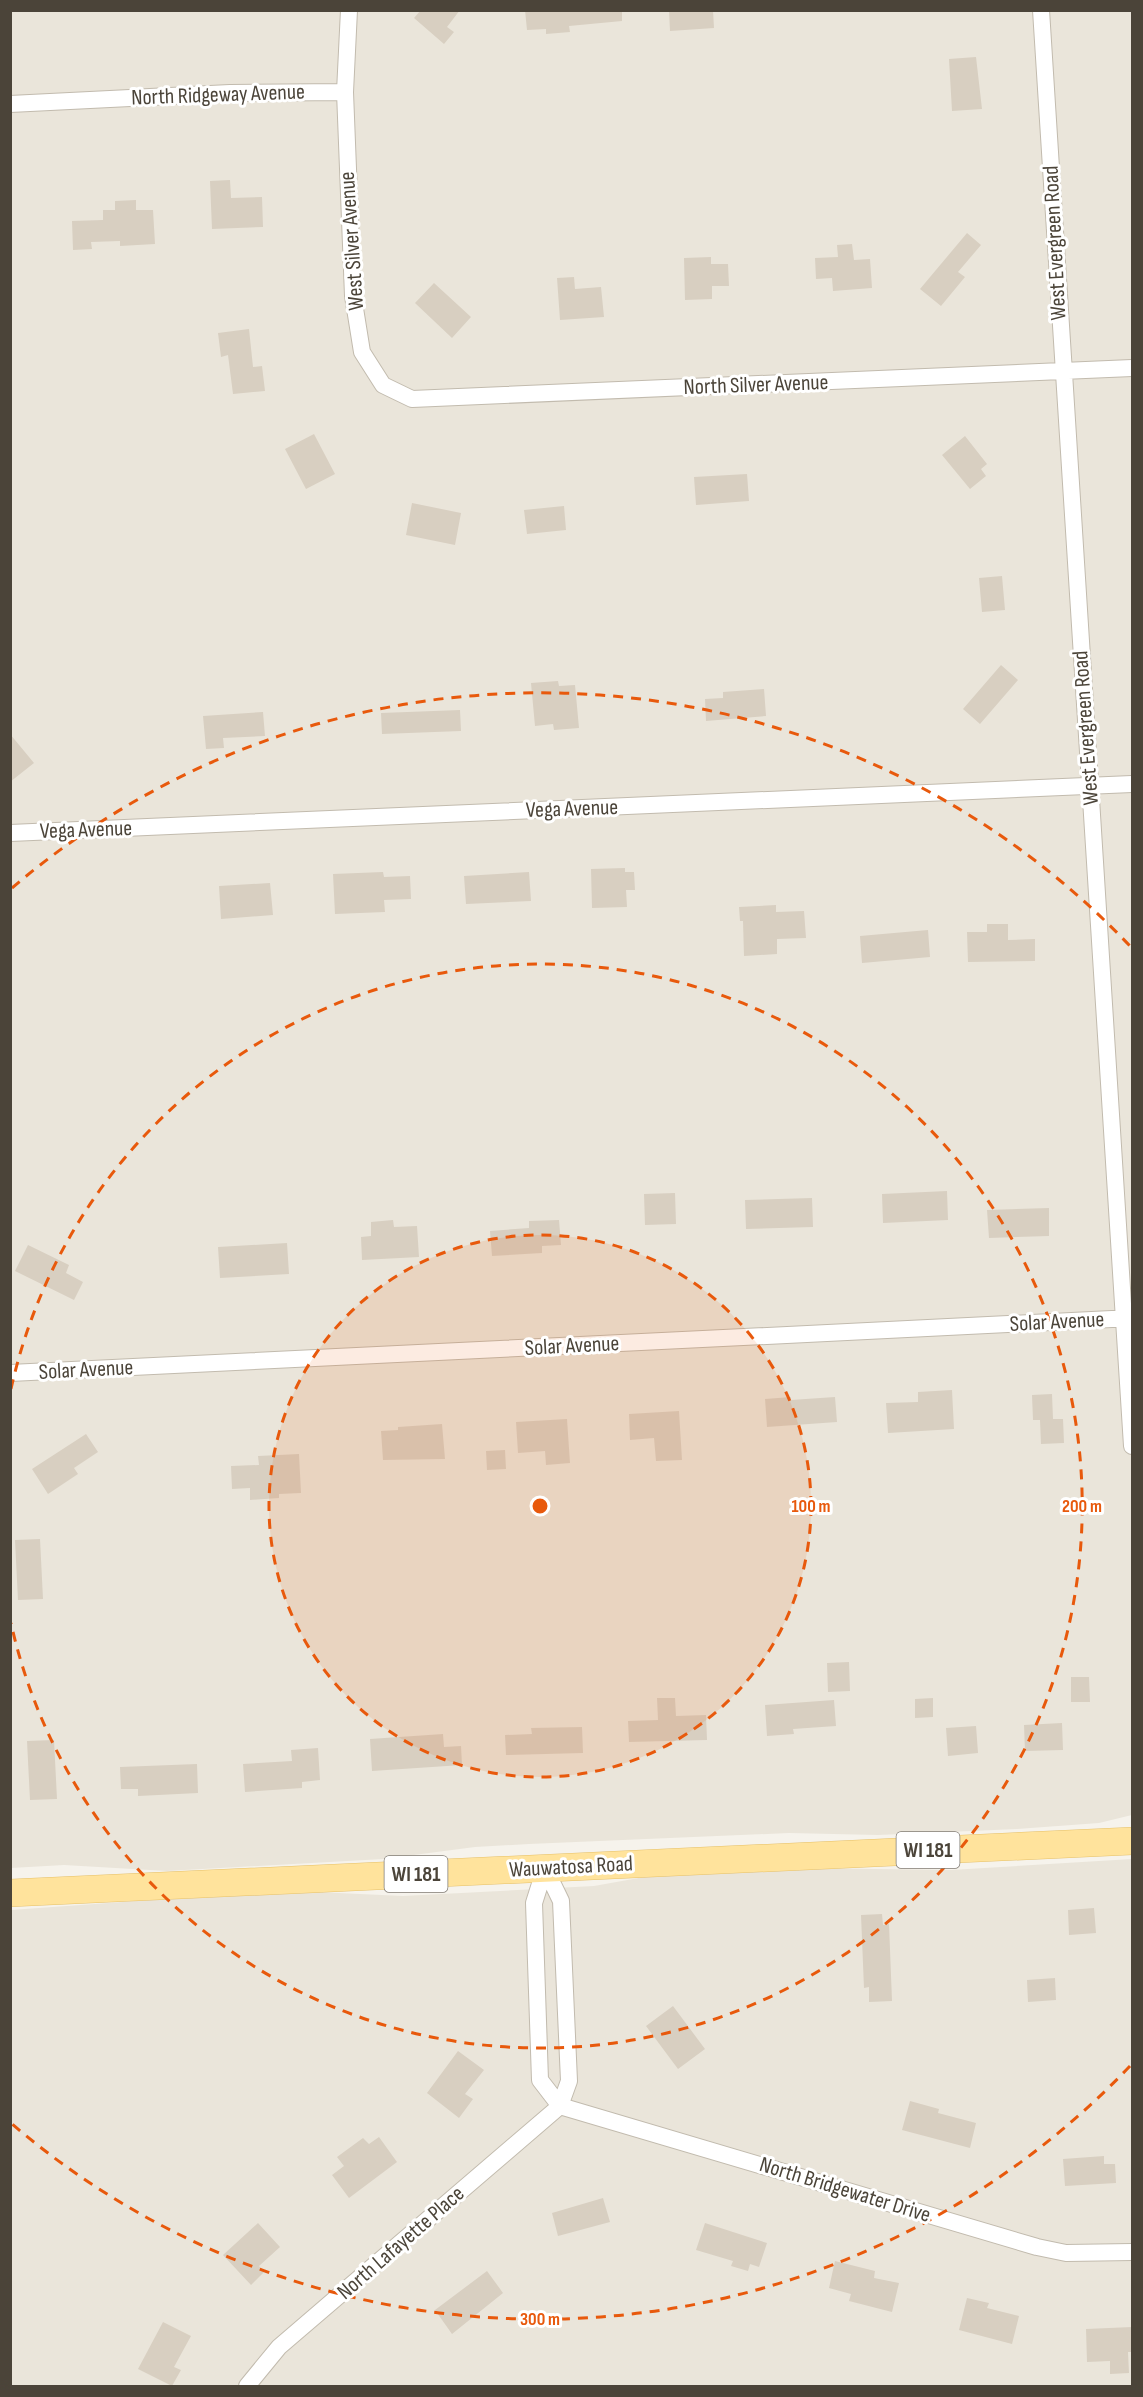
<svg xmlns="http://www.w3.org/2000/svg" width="1143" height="2397" viewBox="0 0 1143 2397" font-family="'Sofia Sans Condensed',sans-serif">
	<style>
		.residential { fill: #eae5da }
		.building { fill: #d8cfc1 }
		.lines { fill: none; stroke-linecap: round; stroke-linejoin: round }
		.street-casing { stroke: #c2bbae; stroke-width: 18 }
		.primary-casing { stroke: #e6c16a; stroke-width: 28 }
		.street { stroke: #fff; stroke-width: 16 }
		.primary { stroke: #ffe39c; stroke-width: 27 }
		.ring { fill: none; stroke: #e8590c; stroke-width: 3; stroke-dasharray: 10 8 }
		.labels { text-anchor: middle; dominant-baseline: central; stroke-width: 6; stroke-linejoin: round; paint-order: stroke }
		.shield { fill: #fff; stroke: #817c74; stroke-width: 1.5 }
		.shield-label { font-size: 21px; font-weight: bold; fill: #4b4439 }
		.street-label { font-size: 22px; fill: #4b4439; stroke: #fff }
		.centre { fill: #e8590c; stroke: #fff; stroke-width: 3 }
		.ring-label { font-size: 18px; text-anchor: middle; font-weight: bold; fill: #e8590c; stroke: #fff; stroke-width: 6; stroke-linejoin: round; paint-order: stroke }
	</style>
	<rect width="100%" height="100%" fill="#f6f3ec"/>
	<path class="residential" d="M11,11h1121v1804l-33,8 -82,6 -139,6 -89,-2 -260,11 -54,3 -92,12 -216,12 -103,-6 -53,3z
		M1132,1859v527h-1121v-476l153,-11 153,-7 86,4 191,-10 78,-14 124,-4 155,2z"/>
	<path class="building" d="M421,10h39l-13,17 7,5 -10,12 -30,-26z
		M525,10h97v11l-53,5 1,6 -24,2v-5l-19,1z
		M669,10h44l1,18 -44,3z
		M976,57l6,52 -30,2 -3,-52z
		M230,180l1,18 31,-1 1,30 -51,2 -2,-48z
		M136,200v10h17l2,34 -35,2v-5l-29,1 1,7 -19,1 -1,-29 31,-1v-10h12v-9z
		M967,233l14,12 -23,27 7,5 -24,29 -21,-17z
		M852,244l2,16 16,-1 2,29 -39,3 -1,-13 -16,1 -1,-21 23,-1 -1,-12z
		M711,257v7h17l1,22h-17v13l-27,1 -1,-42z
		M574,277l1,12 26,-2 3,30 -44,3 -3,-42z
		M434,283l37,34 -19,21 -37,-35z
		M249,329l4,38 9,-1 3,25 -32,3 -5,-39 -7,2 -3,-24z
		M314,434l21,40 -29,15 -21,-40z
		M965,436l22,28 -6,5 5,7 -16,13 -28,-34z
		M747,474l2,27 -53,4 -2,-28z
		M412,503l49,10 -6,32 -49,-10z
		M564,506l2,24 -39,4 -3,-24z
		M1002,576l3,34 -23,2 -3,-34z
		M1001,665l17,15 -38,44 -17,-15z
		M558,681l1,5 16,-1 4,43 -25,2 -1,-6 -18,2 -4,-43z
		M764,689l2,27 -60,5 -1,-22 18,-1v-6z
		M460,710l1,21 -79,3 -1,-21z
		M263,712l2,24 -42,2 1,10 -18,1 -3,-33z
		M10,734l24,29 -24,19z
		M625,868v4h9l1,18h-9l1,17 -35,1 -1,-39z
		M383,872l1,5 26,-1 1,23 -27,1 1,12 -50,2 -2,-40z
		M529,872l2,29 -65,3 -2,-28z
		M270,883l3,32 -52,4 -2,-33z
		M776,905v7l28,-1 2,27 -29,1v15l-33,2 -1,-35h-3l-1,-14z
		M987,924h21v16l27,-1v22l-67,1 -1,-30h20z
		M928,930l2,27 -68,6 -2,-27z
		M947,1191l1,29 -65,3 -1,-29z
		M675,1193l1,31 -31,1 -1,-31z
		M812,1198l1,29 -67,2 -1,-29z
		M1049,1208v28l-60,2 -2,-28z
		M393,1220l1,7 23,-1 2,31 -57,3 -1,-23 10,-1v-14z
		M559,1220l2,25 -19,1v7l-50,3 -2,-25 39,-3v-7z
		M287,1243l2,31 -69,4 -2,-31z
		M28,1245l41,20 -3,8 17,9 -9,18 -59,-29z
		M952,1390l2,39 -66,4 -2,-30 32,-1v-10z
		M1052,1394l1,25h10l1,24 -23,1 -1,-24h-7l-1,-25z
		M791,1397v3l44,-3 2,25 -70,5 -2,-28z
		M679,1411l3,49 -26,1 -2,-23 -24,2 -1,-26z
		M567,1419l3,44 -24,2 -1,-14 -27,2 -2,-31z
		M442,1424l3,35 -62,1 -2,-29 17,-1v-3z
		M86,1434l12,18 -24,16 4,6 -30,20 -16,-25z
		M505,1450l1,19 -19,1 -1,-19z
		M299,1454l2,39 -22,1v4l-29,2v-12l-18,1 -1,-23 28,-1 -1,-9z
		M40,1539l3,60 -25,1 -3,-60z
		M849,1662l1,29 -22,1 -1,-29z
		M1071,1677h18l1,25h-19z
		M657,1698h18l1,18 30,-1 1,25 -78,2 -1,-21 30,-1z
		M933,1698v19l-18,1v-19z
		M834,1700l2,26 -43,3 1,5 -27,2 -2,-31z
		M1062,1723l1,27 -38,1 -1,-26z
		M976,1726l2,27 -30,3 -2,-28z
		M582,1727l1,26 -77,2 -1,-20 27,-1 -1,-6z
		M443,1734l1,13 17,-1 1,19 -90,6 -2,-32z
		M54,1740l3,59 -27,1 -3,-59z
		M318,1748l2,32 -18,2v6l-57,4 -2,-28 49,-3 -1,-11z
		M197,1764l1,29 -60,3v-7h-17l-1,-22z
		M1094,1908l2,25 -27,2 -1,-25z
		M882,1914l1,11 6,-1 3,77 -23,1v-15l-5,1 -3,-73z
		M1055,1978l1,22 -28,2 -1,-22z
		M673,2006l32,43 -27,20 -32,-43z
		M458,2051l26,19 -19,24 8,5 -14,19 -32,-25z
		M910,2101l29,8 -1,4 38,10 -6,25 -68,-18z
		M379,2137l18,25 -48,36 -17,-23 12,-9 -7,-9 26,-19 6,6z
		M1104,2156v8h11l1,19 -51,3 -2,-27z
		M603,2198l7,24 -52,14 -6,-23z
		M258,2223l22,24 -21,19 5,6 -13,13 -28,-30z
		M705,2223l62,20 -8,24 -9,-3 -2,7 -17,-5 2,-5 -37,-11z
		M835,2261l40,10 -1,7 25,5 -7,29 -43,-11 2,-7 -22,-6z
		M487,2271l16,22 -51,41 -17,-24z
		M967,2298l22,5 -2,5 32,8 -7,28 -53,-14z
		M163,2322l28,14 -17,31 7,3 -9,16 -34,-17z
		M1132,2327v25h-4l1,21 -19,1v-13l-23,1 -1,-33z"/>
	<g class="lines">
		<defs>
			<path id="street" d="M349,10l-4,82 8,204 9,56 21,33 29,14 720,-31
				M1041,10l91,1436
				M10,104l220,-11 115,-1
				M10,833l1122,-49
				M10,1373l1122,-55
				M545,1868l-11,35 6,177 20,26 477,141 29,6 66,-1
				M247,2386l32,-39 281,-241 9,-25 -8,-180 -16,-33"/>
			<path id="primary" d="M10,1893l1122,-52"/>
		</defs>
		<use href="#street" class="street-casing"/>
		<use href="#primary" class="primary-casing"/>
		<use href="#street" class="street"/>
		<use href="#primary" class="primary"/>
	</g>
	<circle cx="540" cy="1506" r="271" fill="#e8590c" fill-opacity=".12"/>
	<g class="ring">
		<circle cx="540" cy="1506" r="271"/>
		<path d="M11 1389A542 542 0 1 1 11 1623"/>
		<path d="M1130 2066A813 813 0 0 1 12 2124M12 888A813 813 0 0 1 1130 946"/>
	</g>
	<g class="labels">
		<g class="shield">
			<rect x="896.5" y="1832" width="63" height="36" rx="4.5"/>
			<rect x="384.5" y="1856" width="63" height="36" rx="4.5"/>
		</g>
		<g class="shield-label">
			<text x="928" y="1850">WI 181</text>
			<text x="416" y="1874">WI 181</text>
		</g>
		<g class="street-label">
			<text transform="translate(218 95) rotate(-2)">North Ridgeway Avenue</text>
			<text transform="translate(352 241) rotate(-94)">West Silver Avenue</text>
			<text transform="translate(1055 243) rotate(-93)">West Evergreen Road</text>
			<text transform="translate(756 385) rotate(-2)">North Silver Avenue</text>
			<text transform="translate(1086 728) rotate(-94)">West Evergreen Road</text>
			<text transform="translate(572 809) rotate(-2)">Vega Avenue</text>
			<text transform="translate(86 830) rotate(-2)">Vega Avenue</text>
			<text transform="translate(1057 1322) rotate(-3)">Solar Avenue</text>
			<text transform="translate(572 1346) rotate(-3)">Solar Avenue</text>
			<text transform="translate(86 1370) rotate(-3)">Solar Avenue</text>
			<text transform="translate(571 1867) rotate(-3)">Wauwatosa Road</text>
			<text transform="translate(845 2190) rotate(17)">North Bridgewater Drive</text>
			<text transform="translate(401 2243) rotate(-41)">North Lafayette Place</text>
		</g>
	</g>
	<circle cx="540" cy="1506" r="9" class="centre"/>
	<g class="ring-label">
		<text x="811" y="1512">100 m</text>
		<text x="1082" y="1512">200 m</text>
		<text x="540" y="2325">300 m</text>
	</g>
	<rect width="1143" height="2397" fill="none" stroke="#4b4439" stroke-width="24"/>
</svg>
